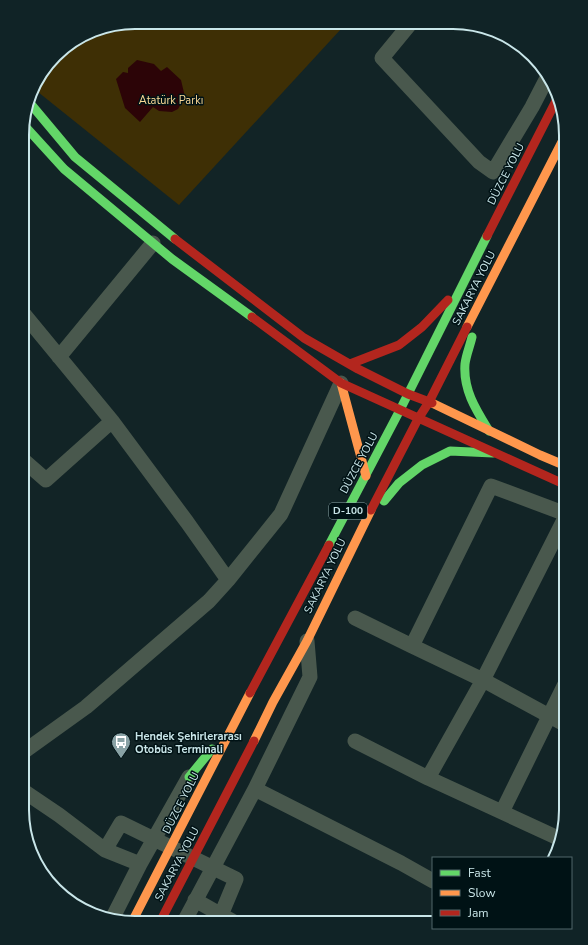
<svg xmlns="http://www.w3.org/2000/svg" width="588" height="945" viewBox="0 0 588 945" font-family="'Nunito Sans',sans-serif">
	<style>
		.green { fill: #3e2f05 }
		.water { fill: #2c0407 }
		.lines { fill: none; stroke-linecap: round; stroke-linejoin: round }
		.street { stroke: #49584d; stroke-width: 15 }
		.fast { stroke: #63d668; stroke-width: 9 }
		.slow { stroke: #ff974d; stroke-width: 9 }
		.jam { stroke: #b3261e; stroke-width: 9 }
		.labels { text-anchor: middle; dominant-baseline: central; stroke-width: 3; stroke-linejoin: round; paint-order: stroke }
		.shield { fill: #001215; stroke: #8da6a9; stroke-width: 1 }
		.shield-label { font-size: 10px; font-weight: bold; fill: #c9e6e9 }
		.park-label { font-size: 11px; fill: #fbd996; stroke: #001215 }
		.street-label { font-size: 11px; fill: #c9e6e9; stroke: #001215 }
		.poi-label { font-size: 11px; font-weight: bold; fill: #c9e6e9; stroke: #001215; text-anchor: start }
		.rim { fill: none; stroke: #c9e6e9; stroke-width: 2 }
	</style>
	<rect width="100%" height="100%" fill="#122426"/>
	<path class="green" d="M135,22l198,1 8,6 -162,176 -146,-117 1,-3 26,-35 32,-19z"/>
	<path class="water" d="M137,60l17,4 7,7 6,-4 14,13 4,17 -7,12 -6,3 -13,-1 -6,-4 -13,15 -15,-14 -9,-29 7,-7 5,1v-5z"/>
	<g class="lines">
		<path class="street" d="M410,24l-28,34 97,104 14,10 39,-65 15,-29
			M23,313l89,108 75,101 41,58
			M59,357l94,-114
			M22,459l24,21 66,-59
			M355,618l57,28 79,-160 75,28
			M412,646l71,34 83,45
			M355,741l73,37 130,60
			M22,753l64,-46 123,-106 19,-21 53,-66 60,-131
			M428,778l55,-98 83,-164
			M255,789l146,74 32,18
			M22,790l37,25 46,35 35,14
			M502,812l64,-130
			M105,850l16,-27 115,56 -15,36
			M195,900l39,22
			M112,919l28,-55 49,-87
			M184,922l71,-133 55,-112 -3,-36"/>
		<path class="fast" d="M29,102l46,55 100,82
			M23,124l41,45 108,90 80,58
			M472,337c-2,9 -6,18 -7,27 -2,26 11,46 24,67
			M384,501l15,-18 23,-18 28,-14 43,2
			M329,545l71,-135 87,-174
			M189,777l23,-28"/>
		<path class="slow" d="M467,327l99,-193
			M341,383l25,93
			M432,403l108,52 26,11
			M254,741l19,-39 34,-61 64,-131
			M132,922l118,-229"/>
		<path class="jam" d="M487,236l71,-139
			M175,239l129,99 54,31 50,25 24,9
			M252,317l89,66 225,102
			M350,364l49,-19 23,-18 26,-27
			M371,510l47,-91 11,-17 38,-75
			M250,693l79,-148
			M160,922l94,-181"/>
	</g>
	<defs>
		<symbol id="bus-pin" viewBox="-11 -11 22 30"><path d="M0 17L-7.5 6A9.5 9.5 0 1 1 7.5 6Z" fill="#89a2a5" stroke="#001215"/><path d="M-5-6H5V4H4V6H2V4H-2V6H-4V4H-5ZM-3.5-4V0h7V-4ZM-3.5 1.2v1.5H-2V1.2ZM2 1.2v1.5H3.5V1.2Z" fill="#fff"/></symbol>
	</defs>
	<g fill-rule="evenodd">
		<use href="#bus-pin" x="110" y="731" width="22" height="30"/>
	</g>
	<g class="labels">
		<rect class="shield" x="329" y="503" width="38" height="16" rx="3"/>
		<g class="shield-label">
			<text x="348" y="511">D-100</text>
		</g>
		<g class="park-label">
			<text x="171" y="100">Atatürk Parkı</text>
		</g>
		<g class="street-label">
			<text transform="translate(506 174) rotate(-63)">DÜZCE YOLU</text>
			<text transform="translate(474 288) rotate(-63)">SAKARYA YOLU</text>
			<text transform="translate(359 463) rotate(-62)">DÜZCE YOLU</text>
			<text transform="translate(325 576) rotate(-64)">SAKARYA YOLU</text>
			<text transform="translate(181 803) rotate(-63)">DÜZCE YOLU</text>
			<text transform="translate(177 864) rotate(-62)">SAKARYA YOLU</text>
		</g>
		<g class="poi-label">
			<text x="135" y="736">Hendek Şehirlerarası<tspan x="135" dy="13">Otobüs Terminali</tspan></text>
		</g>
	</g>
	<path d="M0 0H588V945H0ZM135 29H453A106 106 0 0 1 559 135V810A106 106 0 0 1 453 916H135A106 106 0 0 1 29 810V135A106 106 0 0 1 135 29Z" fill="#102326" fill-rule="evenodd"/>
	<path class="rim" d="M135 29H453A106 106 0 0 1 559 135V810A106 106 0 0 1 453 916H135A106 106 0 0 1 29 810V135A106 106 0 0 1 135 29Z"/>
	<rect x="432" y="857" width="140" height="72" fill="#001215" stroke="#50676a"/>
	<rect x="440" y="870" width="20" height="6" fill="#63d668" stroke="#50676a"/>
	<text x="468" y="877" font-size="12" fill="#c9e6e9">Fast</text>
	<rect x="440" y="890" width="20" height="6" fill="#ff974d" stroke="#50676a"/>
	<text x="468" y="897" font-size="12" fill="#c9e6e9">Slow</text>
	<rect x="440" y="910" width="20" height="6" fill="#b3261e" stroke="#50676a"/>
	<text x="468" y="917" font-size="12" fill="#c9e6e9">Jam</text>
</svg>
